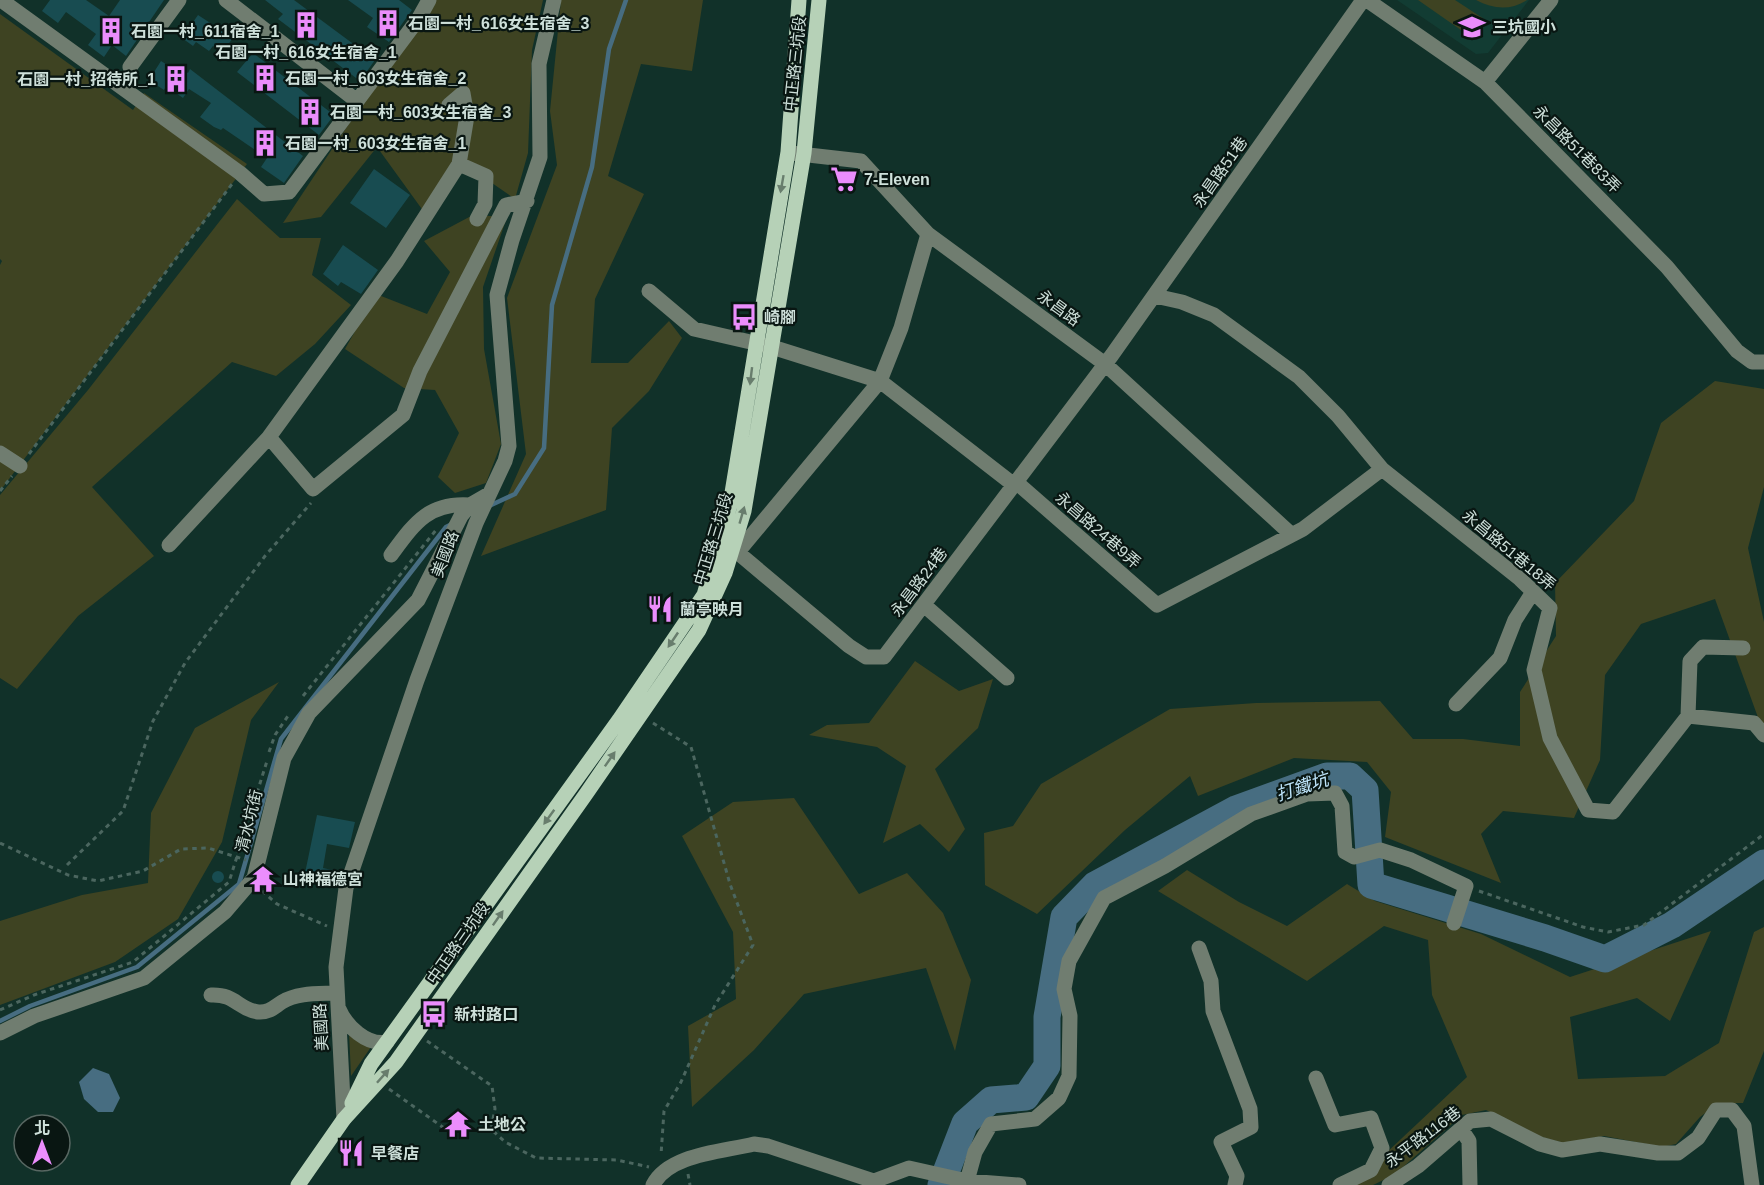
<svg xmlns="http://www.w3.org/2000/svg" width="1764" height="1185" viewBox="0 0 1764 1185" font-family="Helvetica,'Noto Sans TC',sans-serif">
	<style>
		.built { fill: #123c33 }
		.green { fill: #3e4322 }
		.water { fill: #476d81 }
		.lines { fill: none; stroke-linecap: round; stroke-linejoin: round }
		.stream { stroke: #476d81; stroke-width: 4.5 }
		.river { stroke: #476d81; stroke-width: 27 }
		.building { fill: #184c51 }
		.path { stroke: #4b665f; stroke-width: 3; stroke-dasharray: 4.5 4.5; stroke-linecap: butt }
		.minor { stroke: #707d70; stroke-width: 15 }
		.major { stroke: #b6d1b7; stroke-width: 15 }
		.oneway { fill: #687d6d }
		.labels { text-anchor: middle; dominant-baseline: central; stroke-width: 4.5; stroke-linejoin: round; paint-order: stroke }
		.poi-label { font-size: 16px; font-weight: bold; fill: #cee0da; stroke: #091612; text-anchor: start }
		.street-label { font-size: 16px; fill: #cee0da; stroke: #091612 }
		.water-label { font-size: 18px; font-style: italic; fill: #bde3f9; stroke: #091612 }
	</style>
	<rect width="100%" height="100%" fill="#113129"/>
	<path class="built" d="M1397,0h132l-41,53 -12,1z"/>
	<path class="green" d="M431,0h112l-11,50 -4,103 -13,46 -49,-34 -42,47 -47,-65 -56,70 -38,6z
		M561,0h142l-11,71 -51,-7 -33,112 36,18 -49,105 -4,64h37l41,-42 13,17 -33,53 -37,37 -6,82 -125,46 45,-102 -19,-156 50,-133 -7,-54z
		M1418,0h37l29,19 -13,18z
		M1476,0h51c-17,11 -34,9 -51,0z
		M0,14l133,96 11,-17 103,71 -247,327v-226l2,-4 -2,-2z
		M237,199l43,39h41l-9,37 39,30 -36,39 -39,32 -44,-14 -140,125 62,69 -76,60 -61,73 -17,-11v-183l88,-105z
		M473,215l34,2 -24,70 1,62 17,95 -15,39 -31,10 -17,-16 21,-44 -24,-43 -31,-2 -59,-39 31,-55 51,20 23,-42 -26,-31z
		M1715,381l49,8v98l-16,61 16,74v112l-49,-135 -74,25 -36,51 -5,85 -26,58 -71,-7 -22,23 20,49 -116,-46 6,-45 -24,-30 -73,-4 -96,38 -8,-20 -65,54 -88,84 -52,-29 -1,-52 29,-7 28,-42 129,-75 86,-6 124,-2 33,38h50l57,7v-54l36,-56 -1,-53 79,-82 27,-78z
		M915,661l44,30 34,-12 -15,49 -43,41 30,60 -16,23 -29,-28 -37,19 23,-77 -29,-19 -68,-12 18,-10 42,-2z
		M279,682l-28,38 -29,122 -44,77 -63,43 -115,43v-84l82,-26 66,-12 3,-70 44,-85z
		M794,798l65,96 48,-21 36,40 28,67 -16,71 -29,-83 -122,26 -50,56 -62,57 -4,-81 48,-27 -3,-67 -51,-96 51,-34z
		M1187,870l52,32 48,24 60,-42 28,17 106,33 89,43 141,-46 -41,90 -33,-23 -67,19 8,62 87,-3 54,-33 35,-111 10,-5v124l-21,52h-24l-19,14 -24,27 -14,3 -58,-11 -40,7 -23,-6 -55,-27 -24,5 -68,60 -21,10h-21l115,-108 -35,-82 -4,-55 -44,-14 -77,55 -149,-90z
		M349,1032l22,15 -20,29z"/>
	<path class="water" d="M93,1068l16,6 11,24 -7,14h-15l-14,-13 -5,-17z"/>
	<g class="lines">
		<path class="stream" d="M489,506l26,-12 29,-46 8,-143 40,-138 17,-118 17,-49
			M0,1021l30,-15 107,-39 102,-83 42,-145 165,-212 6,-3"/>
		<path class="river" d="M941,1185l24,-62 26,-23 35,-3 21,-31v-49l17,-100 31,-32 141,-76 91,-33h23l15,14 6,95 174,53 60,21 67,-34 92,-62"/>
	</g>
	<path class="building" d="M50,0h36l23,16 11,-16h44l-38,56 -14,-11 -8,12 -16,-12 8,-11 -30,-22 -8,11 -16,-12z
		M265,0h29l81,60 -15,21 -82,-62 5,-5z
		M348,0h51l13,10 -23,32 -22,-15 6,-9z
		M198,15l20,13 2,-4 15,11 -13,18 -9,-7 -4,5 -13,-9 -3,4 -11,-8z
		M253,53l81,62 -15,20 -82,-63z
		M161,61l11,7 2,-4 14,9 2,-4 113,87 -19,27 -23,-16 6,-9 -44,-30 -2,2 -7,-3 -14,-10 11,-14 -22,-14 -6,9 -17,-12 -2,4 -15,-10z
		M374,169l36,26 -24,33 -36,-25z
		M343,245l35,25 -17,24 -20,-12 -3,4 -15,-12z
		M317,815l38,7 -6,26 -22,-4 -4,24 18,4 -4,13 -33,-7z
		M212 877a6 6 0 1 1 12 0a6 6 0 1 1-12 0Z"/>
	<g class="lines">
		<path class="path" d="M29,454l203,-270
			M0,491l12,-15
			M303,696l133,-166
			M653,723l38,24 39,137 23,61 -38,60 -34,77 -17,29 -3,44
			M269,752l6,-17 15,-22
			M0,843l68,32 30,6 45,-10 38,-22 27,-1 38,12
			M67,865l56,-54 30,-90 32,-58 80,-107 46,-53
			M262,891l15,13 50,22
			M1479,891l104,36 25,5 36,-7 120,-91
			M0,1010l34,-15 99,-33 96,-80 38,-121
			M427,1041l65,45 3,23 -4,20 14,13 31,16 81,2 32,7
			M389,1089l62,44 4,-8
			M688,1174l2,11"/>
		<path class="minor" d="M1,0l239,173 24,21 25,-2 130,-174 10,-18
			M226,0l131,101
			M1367,0l118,82 182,185 70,84 15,11h12
			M130,67l49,-67
			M1485,82l66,-82
			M449,105l14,-12 4,23 -8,48
			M791,153l70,8 67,73 177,130 187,171
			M649,291l45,38 78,18 108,34 134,104
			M1155,296l27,6 32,13 85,62 39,39 44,53 138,110 30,29 -16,62 16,68 38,72 25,2 75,-96 2,-55 13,-14 40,1
			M269,437l128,-176 62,-97 27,12 -1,28 -8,15
			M0,453l20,13
			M1016,482l141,123 146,-76 79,-60
			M724,541l125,105 17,11h18l228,-302 251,-355
			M169,545l100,-108 44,52 90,-74 17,-44 86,-166 21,-4
			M737,553l143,-172 21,-53 27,-94
			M391,555c23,-31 37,-53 79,-50
			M924,605l83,73
			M1456,704l44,-46 15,-38 18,-28
			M1688,716l66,7 10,12
			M1199,948l12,33 2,30 37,98 1,18 -30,15 16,34 -2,9
			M211,995c25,-1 26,14 47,17 11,1 16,-5 24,-10 16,-10 38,-8 55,-9
			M339,1009c7,17 28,37 48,33
			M0,1033l34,-17 110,-38 81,-66 29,-34 30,-120 25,-45 109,-113 43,-84 9,-11 19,-11
			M1316,1078l19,47 36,-7 11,30 -11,22 -31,15
			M344,1119l-8,-152 10,-79 71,-208 59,-157 29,-62 4,-15 -12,-151 15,-55 28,-83 -1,-93 15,-64
			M1461,1129l8,12 1,44
			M967,1181l8,-29 16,-28 44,-5 24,-21 10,-22 1,-60 -6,-27 5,-28 35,-63 61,-32 86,-52 56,-20 28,-1 7,13 3,46 9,5 26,-7 31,10 55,26 -12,37
			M653,1185c16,-31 69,-33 101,-41l14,2 106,35 35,-13 58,13 52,4
			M1389,1185l29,-19 52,-45 21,-2 49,25 22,6 38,-6 58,9h20l20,-15 18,-28h16l12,16 8,59"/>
		<path class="major" d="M352,1103l19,-39 248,-344 85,-125 26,-90 58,-353 11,-152
			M298,1185l46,-66 52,-57 190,-268 113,-164 26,-57 19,-62 60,-358 15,-153"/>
	</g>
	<defs><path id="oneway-solid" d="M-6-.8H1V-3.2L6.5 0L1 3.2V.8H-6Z" transform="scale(1.5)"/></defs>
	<g class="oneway">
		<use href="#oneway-solid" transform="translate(782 184) rotate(100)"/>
		<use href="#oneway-solid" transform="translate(751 376) rotate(97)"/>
		<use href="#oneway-solid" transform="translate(742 515) rotate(-74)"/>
		<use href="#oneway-solid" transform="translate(673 640) rotate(124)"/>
		<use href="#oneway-solid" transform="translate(610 759) rotate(-55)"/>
		<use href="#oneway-solid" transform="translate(549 817) rotate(126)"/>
		<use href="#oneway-solid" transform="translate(498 918) rotate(-55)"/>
		<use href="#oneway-solid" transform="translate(383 1076) rotate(-48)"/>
	</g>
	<defs>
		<symbol id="building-bare" viewBox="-9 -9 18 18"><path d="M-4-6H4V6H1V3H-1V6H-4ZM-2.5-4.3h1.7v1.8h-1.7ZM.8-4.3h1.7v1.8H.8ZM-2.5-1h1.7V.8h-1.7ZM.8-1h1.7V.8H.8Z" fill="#eb8dfc" stroke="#091612" stroke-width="2.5" paint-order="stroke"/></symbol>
		<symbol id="school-bare" viewBox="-9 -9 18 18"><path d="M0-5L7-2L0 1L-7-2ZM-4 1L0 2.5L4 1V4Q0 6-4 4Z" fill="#eb8dfc" stroke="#091612" stroke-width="2.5" paint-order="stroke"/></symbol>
		<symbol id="supermarket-bare" viewBox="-9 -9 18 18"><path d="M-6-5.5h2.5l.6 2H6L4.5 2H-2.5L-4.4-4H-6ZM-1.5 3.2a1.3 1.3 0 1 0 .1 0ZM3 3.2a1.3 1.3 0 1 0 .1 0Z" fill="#eb8dfc" stroke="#091612" stroke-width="2.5" paint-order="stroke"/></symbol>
		<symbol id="bus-bare" viewBox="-9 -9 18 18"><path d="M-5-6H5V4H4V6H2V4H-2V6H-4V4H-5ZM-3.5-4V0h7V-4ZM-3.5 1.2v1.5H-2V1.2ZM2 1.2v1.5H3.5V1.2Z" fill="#eb8dfc" stroke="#091612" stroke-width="2.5" paint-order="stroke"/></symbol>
		<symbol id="restaurant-bare" viewBox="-9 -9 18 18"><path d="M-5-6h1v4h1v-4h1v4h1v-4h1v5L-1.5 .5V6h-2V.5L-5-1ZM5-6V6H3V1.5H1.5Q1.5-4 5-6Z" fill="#eb8dfc" stroke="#091612" stroke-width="2.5" paint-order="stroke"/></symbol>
		<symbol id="temple-bare" viewBox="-9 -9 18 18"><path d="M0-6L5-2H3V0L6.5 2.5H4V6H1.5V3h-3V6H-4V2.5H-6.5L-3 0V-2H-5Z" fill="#eb8dfc" stroke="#091612" stroke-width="2.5" paint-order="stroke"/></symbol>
	</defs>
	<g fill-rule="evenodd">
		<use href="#building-bare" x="369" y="4" width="38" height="38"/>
		<use href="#building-bare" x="287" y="6" width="38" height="38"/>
		<use href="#school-bare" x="1453" y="8" width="38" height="38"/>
		<use href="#building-bare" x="92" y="12" width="38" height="38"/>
		<use href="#building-bare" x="246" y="59" width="38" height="38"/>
		<use href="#building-bare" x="157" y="60" width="38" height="38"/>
		<use href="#building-bare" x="291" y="93" width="38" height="38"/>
		<use href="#building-bare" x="246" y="124" width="38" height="38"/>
		<use href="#supermarket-bare" x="825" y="160" width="38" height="38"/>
		<use href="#bus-bare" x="725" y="298" width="38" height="38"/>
		<use href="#restaurant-bare" x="641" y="590" width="38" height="38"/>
		<use href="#temple-bare" x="244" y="860" width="38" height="38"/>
		<use href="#bus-bare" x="415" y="995" width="38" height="38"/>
		<use href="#temple-bare" x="439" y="1105" width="38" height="38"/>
		<use href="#restaurant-bare" x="332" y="1134" width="38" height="38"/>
	</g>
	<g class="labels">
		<g class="poi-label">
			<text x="408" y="23">石園一村_616女生宿舍_3</text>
			<text x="1492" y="27">三坑國小</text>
			<text x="131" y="31">石園一村_611宿舍_1</text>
			<text x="306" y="52" text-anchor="middle">石園一村_616女生宿舍_1</text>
			<text x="285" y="78">石園一村_603女生宿舍_2</text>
			<text x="156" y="79" text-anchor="end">石園一村_招待所_1</text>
			<text x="330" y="112">石園一村_603女生宿舍_3</text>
			<text x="285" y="143">石園一村_603女生宿舍_1</text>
			<text x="864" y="179">7-Eleven</text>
			<text x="764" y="317">崎腳</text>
			<text x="680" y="609">蘭亭映月</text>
			<text x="283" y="879">山神福德宮</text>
			<text x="454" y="1014">新村路口</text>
			<text x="478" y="1124">土地公</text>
			<text x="371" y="1153">早餐店</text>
		</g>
		<g class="street-label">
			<text transform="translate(795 64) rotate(-84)">中正路三坑段</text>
			<text transform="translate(1577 149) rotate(45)">永昌路51巷83弄</text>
			<text transform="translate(1220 172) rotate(-55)">永昌路51巷</text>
			<text transform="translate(1059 308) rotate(36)">永昌路</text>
			<text transform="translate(1098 530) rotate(41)">永昌路24巷9弄</text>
			<text transform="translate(713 539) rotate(-73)">中正路三坑段</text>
			<text transform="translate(1509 550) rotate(40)">永昌路51巷18弄</text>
			<text transform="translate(445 554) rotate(-69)">美國路</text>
			<text transform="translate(919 582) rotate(-53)">永昌路24巷</text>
			<text transform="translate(249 821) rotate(-76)">清水坑街</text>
			<text transform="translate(458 943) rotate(-55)">中正路三坑段</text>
			<text transform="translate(321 1027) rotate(-93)">美國路</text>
			<text transform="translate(1423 1137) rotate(-37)">永平路116巷</text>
		</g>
		<g class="water-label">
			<text transform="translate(1302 787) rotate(-18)">打鐵坑</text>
		</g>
	</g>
	<g transform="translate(42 1143)"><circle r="28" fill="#091612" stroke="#586762" stroke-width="1.5"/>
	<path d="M0-4.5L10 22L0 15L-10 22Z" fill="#eb8dfc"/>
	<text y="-9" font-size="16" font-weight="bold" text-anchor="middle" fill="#cee0da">北</text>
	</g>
</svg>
